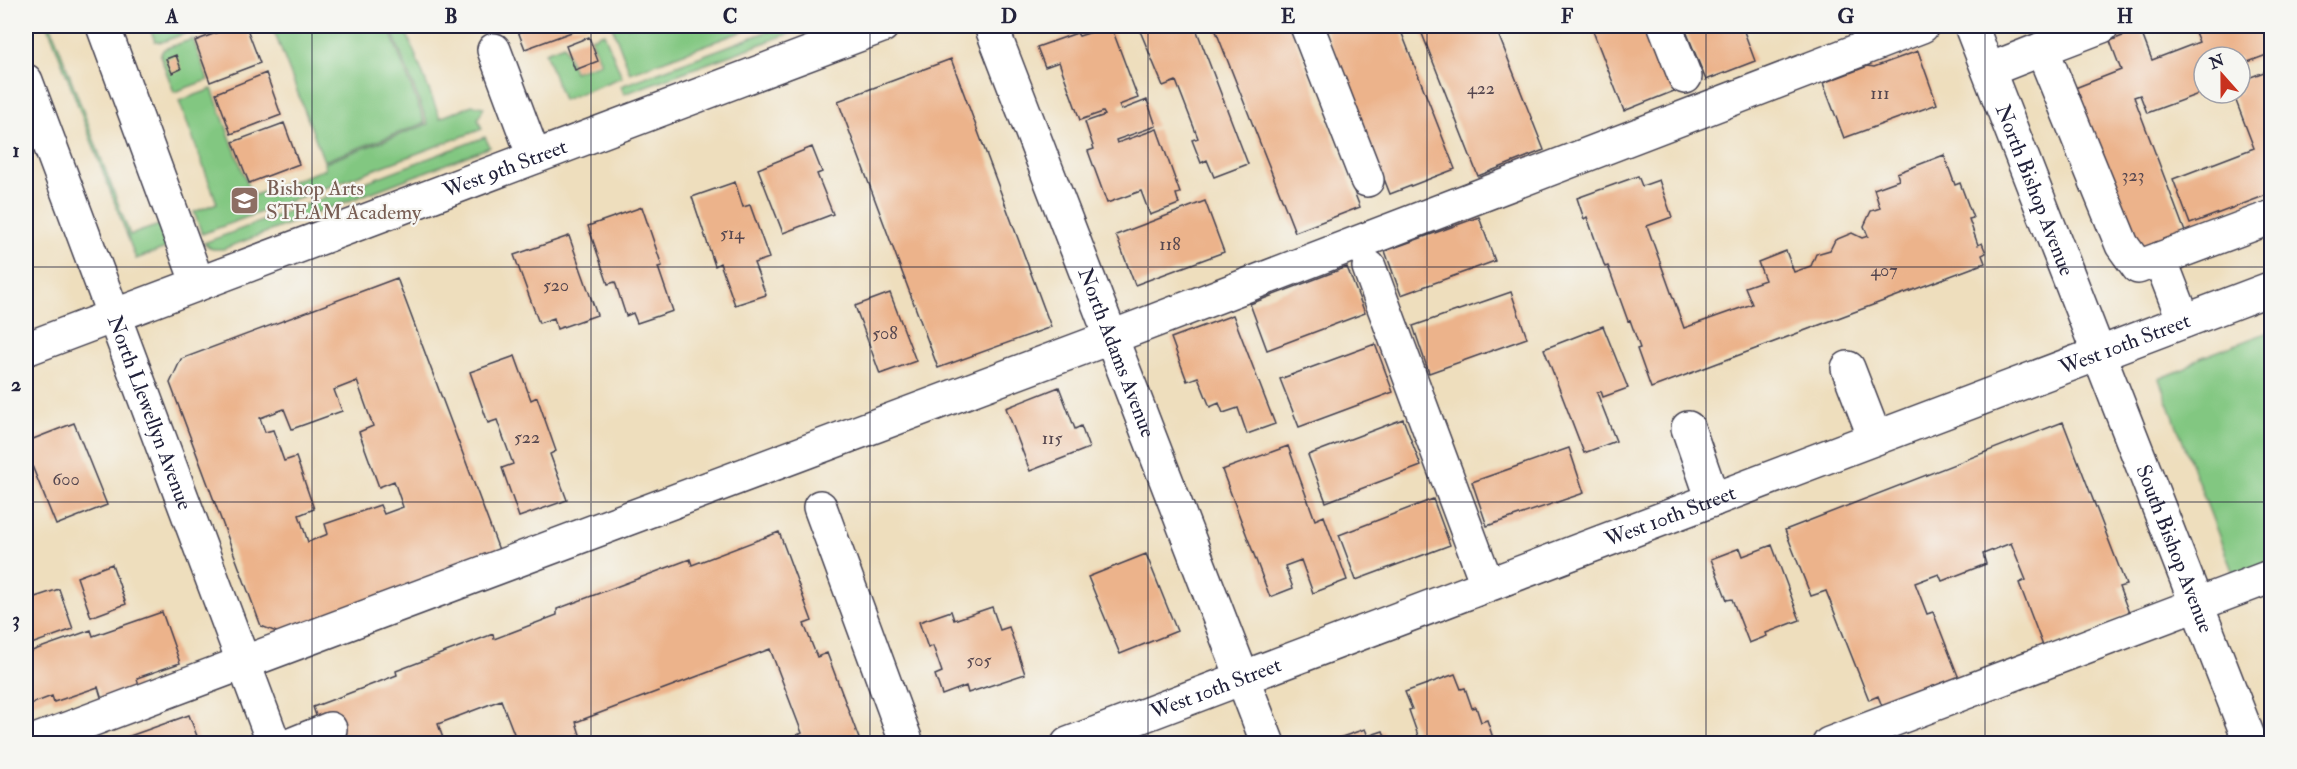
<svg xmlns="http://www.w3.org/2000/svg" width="2297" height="769" viewBox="0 0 2297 769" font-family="'IM FELL Double Pica',serif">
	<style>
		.green { fill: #82c781; stroke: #52745e; stroke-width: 1.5 }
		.building { fill: #ecb38b; fill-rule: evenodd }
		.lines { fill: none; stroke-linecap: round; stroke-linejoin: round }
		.minor-casing { stroke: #413e4e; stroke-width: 36 }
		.minor { stroke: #fff; stroke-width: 33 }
		.grid { fill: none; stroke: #22223b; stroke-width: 1.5; stroke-opacity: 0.55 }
		.labels { text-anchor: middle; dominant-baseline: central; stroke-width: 4.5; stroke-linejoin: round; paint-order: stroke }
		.number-label { font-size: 18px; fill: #54464f }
		.street-label { font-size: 21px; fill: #22223b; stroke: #f6f6f2 }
		.education-label { font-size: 21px; fill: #785e54; stroke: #f6f6f2; text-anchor: start }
		.neatline { fill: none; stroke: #22223b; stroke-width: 2 }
		.grid-label { font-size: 20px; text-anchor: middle; font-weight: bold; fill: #22223b }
	</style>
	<rect width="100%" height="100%" fill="#f6f6f2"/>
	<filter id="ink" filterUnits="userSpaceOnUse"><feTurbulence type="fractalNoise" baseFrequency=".0167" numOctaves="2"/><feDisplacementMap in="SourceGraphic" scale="12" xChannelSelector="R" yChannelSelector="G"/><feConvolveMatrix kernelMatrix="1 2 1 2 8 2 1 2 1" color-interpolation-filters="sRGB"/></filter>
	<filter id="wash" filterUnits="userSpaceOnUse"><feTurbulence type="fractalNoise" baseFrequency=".008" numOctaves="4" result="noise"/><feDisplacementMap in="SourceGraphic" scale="24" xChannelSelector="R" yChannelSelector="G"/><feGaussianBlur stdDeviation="1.35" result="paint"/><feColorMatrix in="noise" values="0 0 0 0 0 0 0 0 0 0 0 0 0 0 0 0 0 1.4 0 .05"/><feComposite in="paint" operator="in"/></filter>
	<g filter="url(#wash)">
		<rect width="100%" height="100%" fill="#eedebd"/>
		<path class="green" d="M48,26h3l79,209 32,-11 9,22 -35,13z
			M149,26h36l1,7 -24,9 -7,-1z
			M272,26h116l37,97 -101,38z
			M390,26h14l36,92 32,-13 12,2 -6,12 4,10 -280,105 -8,-22 23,-9 -38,-102 33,-12 40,107 73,-27 -1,-6 104,-39z
			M612,26h145l-127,47z
			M782,26h28l-186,68 -3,-8z
			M604,33l18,44 -59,23 -18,-48 19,-7 10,27 27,-9 -10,-25z
			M193,39l15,41 -34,12 -14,-37 4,-6z
			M485,137l5,10 -267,102h-11l-8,-6z
			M2271,331v237l-35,13 -77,-202 27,-11 14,-10z"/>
		<g id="blocks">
			<path class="building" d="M234,26h12l14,37 -50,19 -15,-41z
				M516,26h72l-63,23z
				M1111,26l27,72 -19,7 2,5 26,-10 9,26 -40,14 1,3 40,-14 23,64 -4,1 3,10 -29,11 -9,-24 -34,12 -19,-52 6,-2 -9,-27 20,-7 -2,-3 -23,8 -21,-58 -14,5 -8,-20 40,-14 2,3z
				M1138,26h57l53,138 -34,13 -7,-17 -6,3 -9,-23 6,-2 -22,-57 -13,5z
				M1214,26h76l70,181 -65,25z
				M1324,26h75l56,143 -65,25z
				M1419,26h76l49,124 -66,26z
				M1591,26h58l25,65 -50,20z
				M1684,26h58l13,35 -49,19z
				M2195,26h77v27l-32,12v-8h-36v35l-57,21 -7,-18 -6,2 53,140 -53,20 -64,-167 51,-20 -11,-29 30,-12 12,31 47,-18 -6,-15z
				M589,37l9,24 -23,9 -9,-24z
				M1918,51l19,53 -93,34 -21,-55 45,-17 6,1z
				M176,55l5,14 -9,4 -6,-14z
				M951,59l100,268 -113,41 -100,-267z
				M2272,69v124l-82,31 -17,-45 81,-31 -21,-55h7v-12z
				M266,73l15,42 -50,19 -15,-41z
				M284,123l15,41 -50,19 -16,-41z
				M812,147l10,25 -5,2 16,40 -50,19 -25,-64z
				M1944,155l11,30 5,-2 13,35 -4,1 9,26 4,-2 4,10 -4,2 3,8 -334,125 -14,-39 3,-1 -10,-28 -2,1 -20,-55 -3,1 -18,-50 -3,2 -7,-21 61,-22 4,10 17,-6 13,37 -25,9 37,102 68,-24 -7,-17 20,-7 -7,-18 28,-11 8,21 17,-6 5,-12 14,-4 5,-10 17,-7 10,5 6,-2 -4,-10 7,-15 9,-3 -6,-19 25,-9 -2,-7z
				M735,182l8,25 7,-2 19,53 -15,5 12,32 -31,10 -15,-42 -5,3 -23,-69z
				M1205,201l19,51 -89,33 -19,-50z
				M642,207l20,59 -4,1 15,44 -36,12 -4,-10 -7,3 -11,-34 -7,2 -20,-58z
				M1479,217l16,44 -94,34 -16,-44z
				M569,236l28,79 -40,14 -3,-11 -15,5 -25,-68z
				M1347,267l18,46 -98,37 -17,-46z
				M397,278l105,280 -210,80 -31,-12 -91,-243 11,-24zM357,381l16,45 -14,6 20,55 15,-6 9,26 -19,7 -4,-9 -55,19 3,10 -20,8 -9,-27 15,-6 -18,-52 -12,4 -11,-31 -8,2 -5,-14 24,-9 8,20 50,-18 -8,-21z
				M1511,292l16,46 -98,35 -16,-47z
				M890,293l26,68 -36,13 -25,-68z
				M1233,315l42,109 -28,10 -9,-26 -15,5 -4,-10 -9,4 -12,-30 -11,4 -16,-43z
				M1603,326l25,62 -25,9 -2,-6 -4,2 19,48 -32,12 -40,-104z
				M1375,344l18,48 -94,35 -19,-48z
				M515,356l16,44 6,-3 19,54 -6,3 17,46 -48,17 -17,-49 11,-4 -16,-44 -9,3 -18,-51z
				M1059,387l16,42 6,-3 8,22 -59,23 -24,-63z
				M1403,419l18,47 -95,36 -18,-47z
				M2063,422l63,163 -7,2 10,26 -86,33 -24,-63 7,-3 -15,-37 -28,11 3,10 -44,17 -3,-7 -24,9 12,31 6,-2 27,69 -76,30 -6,-15 -9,4 -43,-109 -15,5 -26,-66z
				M74,423l33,82 -51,20 -30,-74 5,-3 -3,-7z
				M1288,446l27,74 9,-4 23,64 -34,13 -12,-33 -16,6 8,22 -23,9 -48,-127z
				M1569,448l15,45 -97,33 -15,-44z
				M1433,499l17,46 -94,35 -17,-45z
				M779,532l33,89 -8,3 13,33 10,-4 34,91h-87l28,-11 -32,-84 -194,73 7,22h-65l-17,-44 -63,24 7,20h-119l-13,-37 84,-32 -1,-4 97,-37 1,5 63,-24v-6l133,-50 2,6z
				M1772,545l28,75 -34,13 1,3 -18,7 -17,-44 -5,1 -16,-41 29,-11 3,8z
				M1146,554l31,77 -57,23 -32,-77z
				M112,564l14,40 -35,13 -14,-40z
				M59,589l14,40 -47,17v-46z
				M992,607l8,23 9,-3 16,47 -57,19 -2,-7 -24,9 -7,-20 7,-3 -9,-26 -5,2 -9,-26 32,-11 3,9z
				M162,612l18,51 -43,15 2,9 -37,13 -4,-13 -44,15 -2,-6 -26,10v-53l65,-23 2,6z
				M1455,674l6,15 4,-1 7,20 4,-1 5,15 6,-2 7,21 -5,3h-68l-12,-34 3,-1 -7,-17z
				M189,715l11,29h-71l-2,-7z
				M1365,729l3,7 15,-5 5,13h-50l-2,-5z"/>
		</g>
	</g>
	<g filter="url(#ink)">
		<use href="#blocks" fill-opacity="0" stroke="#413e4e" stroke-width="1.5"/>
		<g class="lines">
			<defs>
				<g id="minor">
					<path d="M103,26l95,258"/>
					<path id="s1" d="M991,26l277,718"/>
					<path d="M1307,26l60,154"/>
					<path d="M1665,26l20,51"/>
					<path id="s2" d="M1971,26l280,718"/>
					<path d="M2102,26l-60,23 80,196 16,22 134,-50"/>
					<path d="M494,50l40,107"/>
					<path d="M1989,70l53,-21"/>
					<path id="s3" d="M26,81l248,663"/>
					<path d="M2160,259l24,62"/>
					<path d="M1369,267l118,317"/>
					<path id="s4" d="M26,349l856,-323"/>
					<path d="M1848,368l27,70"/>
					<path d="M1688,428l25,72"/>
					<path d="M820,507l87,237"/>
					<path d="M27,744l1085,-407 810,-311"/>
					<path d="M293,744l37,-15"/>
					<path id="s5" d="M1068,744l1204,-456"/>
					<path d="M1829,744l443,-168"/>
				</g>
			</defs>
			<use href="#minor" class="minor-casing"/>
			<use href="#minor" class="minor"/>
		</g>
	</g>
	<path class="grid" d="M312,26v718M591,26v718M870,26v718M1148,26v718M1427,26v718M1706,26v718M1985,26v718M26,267h2246M26,502h2246"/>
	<defs>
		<symbol id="school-square" viewBox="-11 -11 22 22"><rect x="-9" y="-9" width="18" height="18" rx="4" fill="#8d6e63" stroke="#f6f6f2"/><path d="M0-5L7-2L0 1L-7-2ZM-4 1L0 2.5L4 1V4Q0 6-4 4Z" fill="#fff"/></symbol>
	</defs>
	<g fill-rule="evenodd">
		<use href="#school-square" x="228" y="184" width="33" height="33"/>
	</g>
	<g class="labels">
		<g class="number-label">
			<text x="1481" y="88">422</text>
			<text x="1880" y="93">111</text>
			<text x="2133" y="175">323</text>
			<text x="732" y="233">514</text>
			<text x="1170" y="244">118</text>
			<text x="1884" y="270">407</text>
			<text x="556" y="285">520</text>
			<text x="885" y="333">508</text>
			<text x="527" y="437">522</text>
			<text x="1052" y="438">115</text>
			<text x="66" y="479">600</text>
			<text x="979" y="660">505</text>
		</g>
		<g class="street-label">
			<text stroke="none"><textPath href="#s4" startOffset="512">West 9th Street</textPath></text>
			<text stroke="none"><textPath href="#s2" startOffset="176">North Bishop Avenue</textPath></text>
			<text stroke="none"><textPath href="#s5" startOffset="1130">West 10th Street</textPath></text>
			<text stroke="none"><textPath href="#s1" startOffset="350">North Adams Avenue</textPath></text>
			<text stroke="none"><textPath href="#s3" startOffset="354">North Llewellyn Avenue</textPath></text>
			<text stroke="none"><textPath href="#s5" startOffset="644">West 10th Street</textPath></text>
			<text stroke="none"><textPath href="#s2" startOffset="561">South Bishop Avenue</textPath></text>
			<text stroke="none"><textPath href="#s5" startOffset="158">West 10th Street</textPath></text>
		</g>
		<g class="education-label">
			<text x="266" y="188">Bishop Arts<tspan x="266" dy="24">STEAM Academy</tspan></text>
		</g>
	</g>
	<rect width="2297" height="769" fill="none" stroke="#f6f6f2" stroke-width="66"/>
	<g transform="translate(2222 75) rotate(339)"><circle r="28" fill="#f6f6f2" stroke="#a1a1a9" stroke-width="1.5"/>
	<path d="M0-4.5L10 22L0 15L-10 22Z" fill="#c8321e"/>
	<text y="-9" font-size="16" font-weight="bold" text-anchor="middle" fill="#22223b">N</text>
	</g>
	<rect x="33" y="33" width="2231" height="703" class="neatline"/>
	<g class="grid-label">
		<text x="172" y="23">A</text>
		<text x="451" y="23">B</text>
		<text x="730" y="23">C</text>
		<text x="1009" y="23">D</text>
		<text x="1288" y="23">E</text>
		<text x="1567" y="23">F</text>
		<text x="1846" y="23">G</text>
		<text x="2125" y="23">H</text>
		<text x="16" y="157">1</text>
		<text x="16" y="391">2</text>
		<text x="16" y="626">3</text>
	</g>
</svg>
